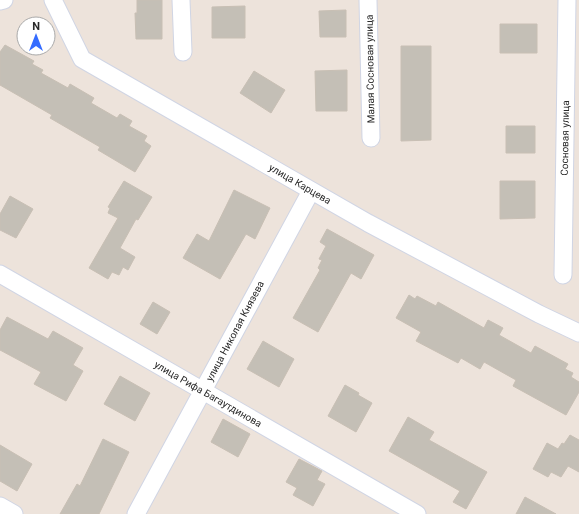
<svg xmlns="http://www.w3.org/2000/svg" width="579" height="514" viewBox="0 0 579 514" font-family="Roboto,sans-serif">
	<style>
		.building { fill: #c4bfb6; stroke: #c8bfb4 }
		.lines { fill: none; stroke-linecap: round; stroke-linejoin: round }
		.street-casing { stroke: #d0d5e4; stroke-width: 19 }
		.street { stroke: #fff; stroke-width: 17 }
		.labels { text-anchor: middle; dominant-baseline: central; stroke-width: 4; stroke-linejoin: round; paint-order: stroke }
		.street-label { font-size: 10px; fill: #2a2a2a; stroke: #fff }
	</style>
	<rect width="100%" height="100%" fill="#ede3db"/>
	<path class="building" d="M137,0h25v39h-26l-1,-26h2z
		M245,6v32h-33v-31z
		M346,10v27h-26l-1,-26z
		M500,24h37v29h-37z
		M5,45l29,16 -2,3 11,6 -2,3 27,15 2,-4 24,14 -3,5 26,15 3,-4 12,7 -3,5 18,10 -3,5 7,5 -16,26 -37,-22 2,-3 -50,-29 2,-3 -52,-30v-33z
		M401,46h30v94l-30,1z
		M347,70v41h-31l-1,-40z
		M254,71l31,19 -14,23 -31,-20z
		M506,126h29v27h-29z
		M124,181l28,16 -14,23 -2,-1 -16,29 15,9 -7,13 -5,-3 -4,8 -7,-3 -4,7 -19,-11 29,-50 -10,-5 2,-5 -2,-1z
		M500,181h35v37l-35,1z
		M234,190l36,18 -15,31 -9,-5 -26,45 -37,-21 14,-24 12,7z
		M10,196l23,13 -17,29 -16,-8v-16z
		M327,229l47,26 -13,24 -10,-6 -33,59 -25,-14 27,-48 -2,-2 4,-8 -3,-1 7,-13 -6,-4z
		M409,295l6,4 2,-3 19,10 2,-4 46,26 4,-8 15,8 -4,7 32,18 4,-7 33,18 -3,5 8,4 -2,4 8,5v10l-13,23 -53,-29 3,-6 -32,-18 -4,7 -19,-11 -3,5 -42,-22 5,-9 -25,-14z
		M153,302l17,10 -13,22 -17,-10z
		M7,317l41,22 5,-8 30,17 -10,17 10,6 -17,30 -32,-17 7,-12 -41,-22v-20z
		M263,341l31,18 -15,28 -32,-18z
		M120,376l30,17 -15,28 -31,-17z
		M345,385l14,8 -1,2 14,8 -16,29 -28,-16z
		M408,417l26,15 -5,8 58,32 -21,37 -13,-7 7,-11 -71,-40z
		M223,419l27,15 -12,23 -27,-15z
		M570,435l9,5v32l-11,-6 -7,11 -10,-5 -3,5 -15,-8 14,-26 11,6 4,-6 2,1z
		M103,439l26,13 -30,62h-39l17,-30 3,2z
		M0,445l32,19 -15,27 -17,-10z
		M299,459l23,12 -5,9 8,4 -12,22 -20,-11 4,-7 -11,-6z
		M525,497l31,17h-40z"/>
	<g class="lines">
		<defs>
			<path id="street" d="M53,0l29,59 286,164 171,91 40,19
				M181,0l2,52
				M368,0l3,138
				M0,1l4,-1
				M0,274l417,240
				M563,275l4,-275
				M0,506l14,8
				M136,514l175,-323"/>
		</defs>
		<use href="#street" class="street-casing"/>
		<use href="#street" class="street"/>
	</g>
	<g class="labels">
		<g class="street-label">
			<text transform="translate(370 69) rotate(-91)">Малая Сосновая улица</text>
			<text transform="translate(565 138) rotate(-89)">Сосновая улица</text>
			<text transform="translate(300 184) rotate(30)">улица Карцева</text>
			<text transform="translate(235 331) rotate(-62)">улица Николая Князева</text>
			<text transform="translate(208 394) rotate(30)">улица Рифа Багаутдинова</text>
		</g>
	</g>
	<g transform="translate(36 36)"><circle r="19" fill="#ffffff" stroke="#aaaaaa"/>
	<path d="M0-3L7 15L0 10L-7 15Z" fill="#356cff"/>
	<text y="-6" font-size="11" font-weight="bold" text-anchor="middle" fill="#2a2a2a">N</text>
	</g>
</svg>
